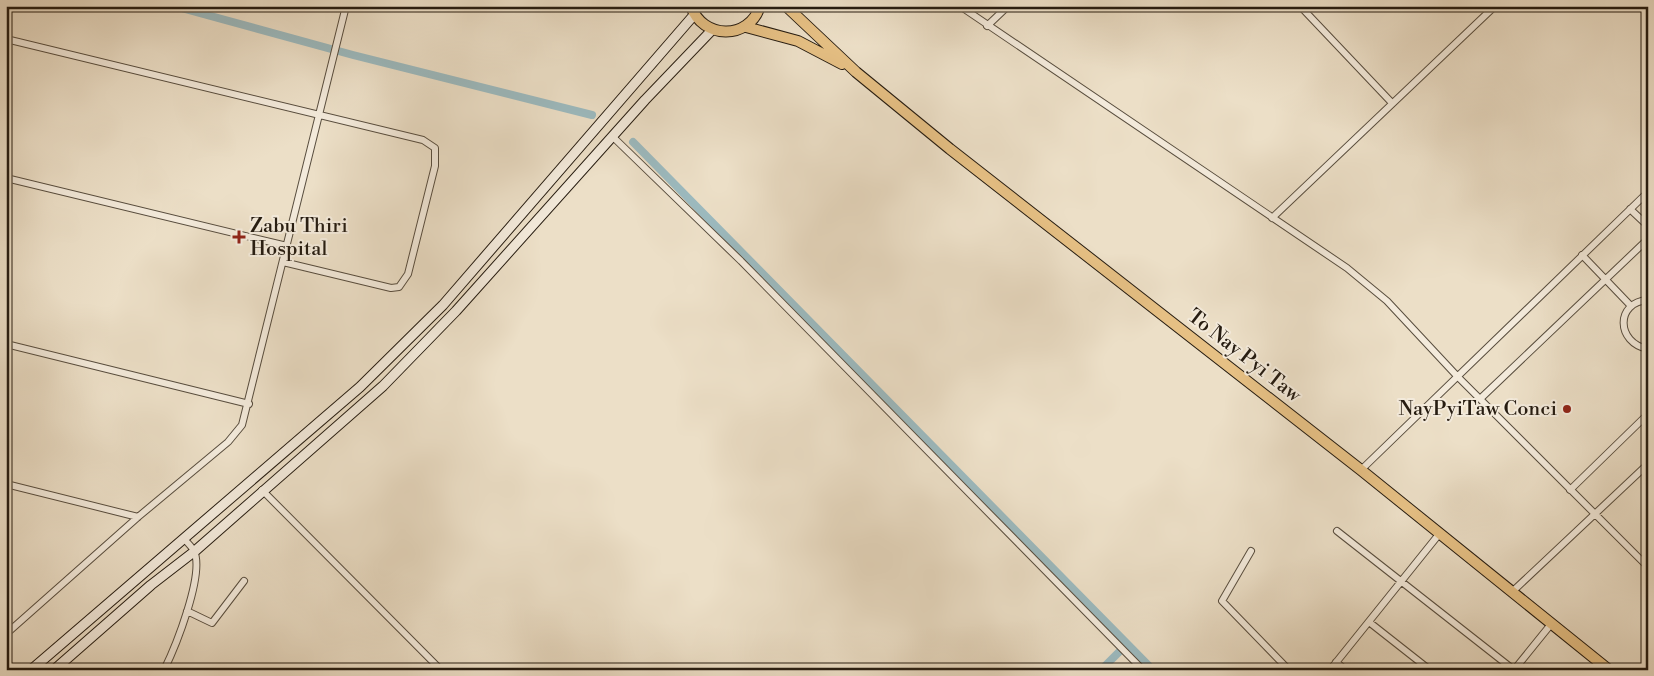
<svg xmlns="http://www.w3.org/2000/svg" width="1654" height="676" viewBox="0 0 1654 676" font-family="'Libre Bodoni',serif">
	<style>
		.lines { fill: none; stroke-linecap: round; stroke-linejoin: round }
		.canal { stroke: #9cbabf; stroke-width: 8 }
		.street-casing { stroke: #584d3e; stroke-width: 8 }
		.secondary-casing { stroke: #261c11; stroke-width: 11 }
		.primary-casing { stroke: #261c11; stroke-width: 12 }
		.street { stroke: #f3eadb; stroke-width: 6 }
		.secondary { stroke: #f3eadb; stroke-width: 9 }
		.primary { stroke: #e6c084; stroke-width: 10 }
		.poi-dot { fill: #8f2418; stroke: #f3eadb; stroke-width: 2 }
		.labels { text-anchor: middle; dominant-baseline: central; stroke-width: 4; stroke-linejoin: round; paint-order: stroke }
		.poi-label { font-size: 20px; fill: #261c11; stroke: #f3eadb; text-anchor: start }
		.street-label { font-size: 20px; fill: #261c11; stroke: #f3eadb }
	</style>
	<rect width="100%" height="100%" fill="#ecdfc7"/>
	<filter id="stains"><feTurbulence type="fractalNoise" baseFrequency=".004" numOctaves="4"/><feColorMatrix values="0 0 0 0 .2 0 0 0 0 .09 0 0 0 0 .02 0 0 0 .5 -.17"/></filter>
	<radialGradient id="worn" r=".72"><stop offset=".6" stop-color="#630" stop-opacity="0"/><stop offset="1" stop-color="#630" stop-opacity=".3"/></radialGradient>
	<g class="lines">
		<path class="canal" d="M174,6l179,49 239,60
			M633,142l520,528
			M1101,670l25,-25"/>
		<defs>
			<path id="street" d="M960,6l387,262 40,33 70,75 191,191
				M1300,6l92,97
				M987,26l21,-20
				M6,39l417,101 12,8v18l-27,108 -9,13 -8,1 -108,-26
				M612,136l129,125 402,409
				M6,178l281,68
				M1630,209l18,17
				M1272,218l223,-212
				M1582,255l49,51
				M1648,300c-33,2 -32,43 0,49
				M6,344l243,60
				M1480,399l168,-160
				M1361,470l287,-278
				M6,484l132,33
				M262,490l179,180
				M1570,490l78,-76
				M1337,531l177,139
				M1251,551l-29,50 67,69
				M1513,591l135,-127
				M187,611l25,12 32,-42
				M1369,622l61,48
				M6,634l132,-117 90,-75 14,-17 104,-419
				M1336,662l10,8
				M164,670c11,-22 41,-96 30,-119 -2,-4 -7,-9 -10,-12
				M1330,670l110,-137
				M1514,670l38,-47"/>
			<path id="secondary" d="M31,670l329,-283 83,-82 251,-290
				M54,670l97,-85 44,-34 188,-165 73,-75 189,-211 67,-70"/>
			<path id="primary" d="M691,6c11,33 58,35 69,0
				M786,6l70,66 94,77 411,321 248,200
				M746,27l52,14 44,23"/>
		</defs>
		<use href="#street" class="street-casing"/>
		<use href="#secondary" class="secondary-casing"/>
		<use href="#primary" class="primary-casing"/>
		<use href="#street" class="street"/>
		<use href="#secondary" class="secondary"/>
		<use href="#primary" class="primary"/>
	</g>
	<g class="poi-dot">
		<path d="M236.5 229.5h5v5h5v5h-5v5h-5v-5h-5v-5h5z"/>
		<circle cx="1567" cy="409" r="5"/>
	</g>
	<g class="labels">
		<g class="poi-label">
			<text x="250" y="226">Zabu Thiri<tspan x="250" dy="23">Hospital</tspan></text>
			<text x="1557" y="409" text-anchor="end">NayPyiTaw Conci</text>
		</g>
		<g class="street-label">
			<text transform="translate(1244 356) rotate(38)">To Nay Pyi Taw</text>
		</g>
	</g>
	<rect width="1654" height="676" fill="none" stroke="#ecdfc7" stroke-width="25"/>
	<rect x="8" y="8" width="1639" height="661" fill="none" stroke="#261c11" stroke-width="2.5"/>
	<rect x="12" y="12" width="1629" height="651" fill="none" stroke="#261c11"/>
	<rect width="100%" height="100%" filter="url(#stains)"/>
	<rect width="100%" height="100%" fill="url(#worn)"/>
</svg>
